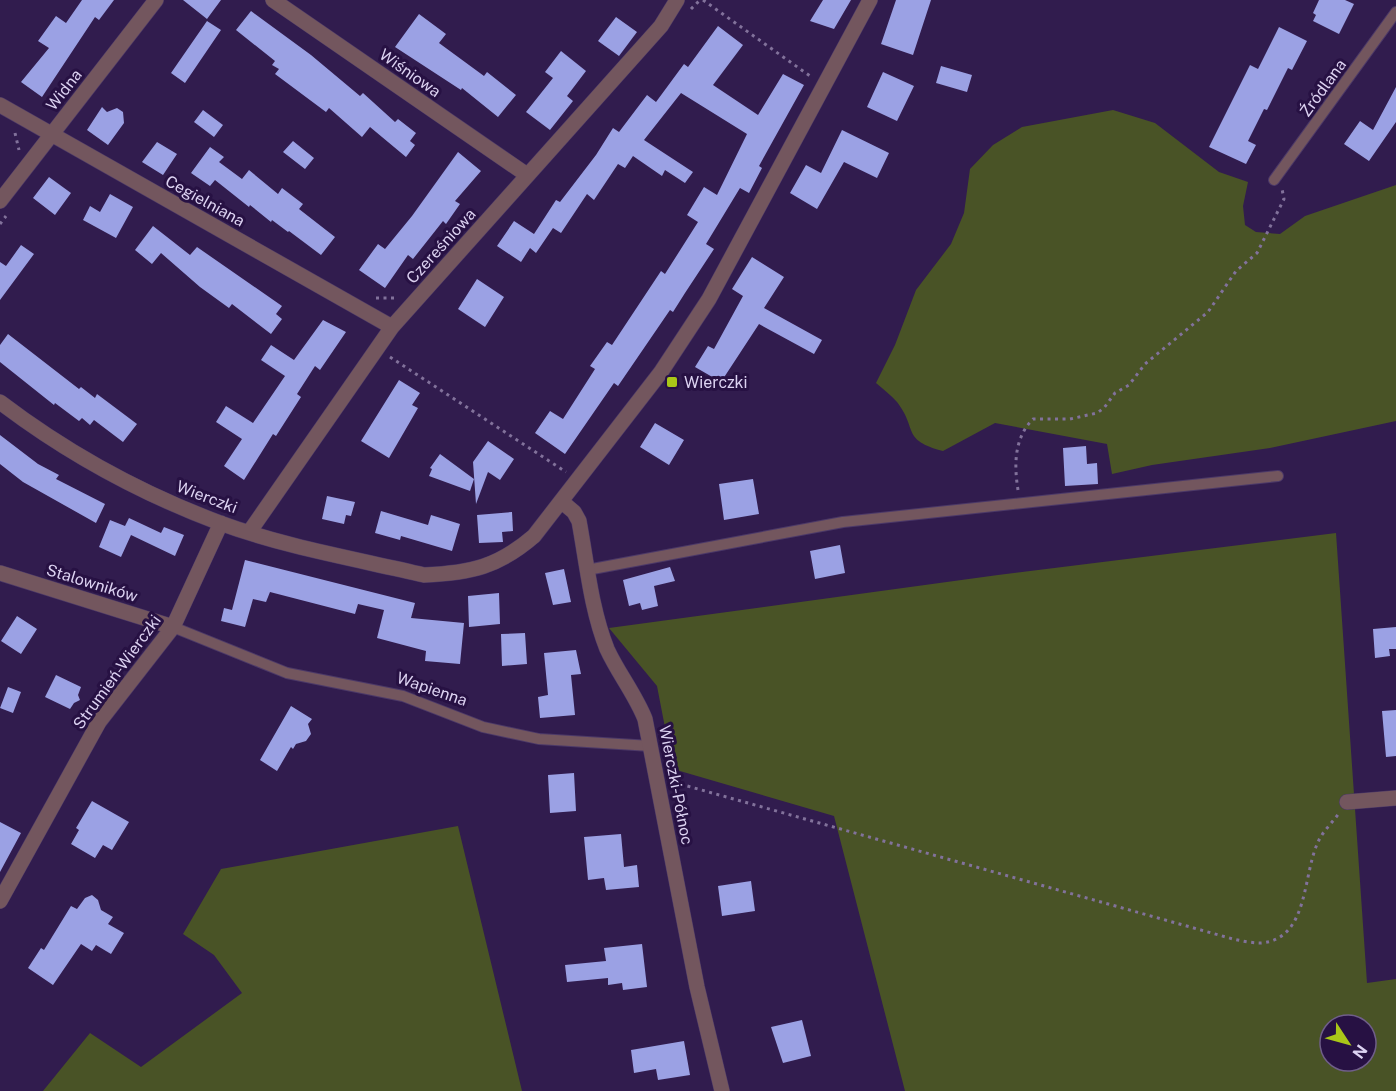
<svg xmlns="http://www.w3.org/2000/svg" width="1396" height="1091" viewBox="0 0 1396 1091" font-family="'Public Sans',sans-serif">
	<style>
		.green { fill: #495326; fill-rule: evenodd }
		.building { fill: #9ba1e4 }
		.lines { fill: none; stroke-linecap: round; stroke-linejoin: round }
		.service-casing { stroke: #4c3968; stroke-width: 12 }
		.minor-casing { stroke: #4c3968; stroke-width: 16 }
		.path { stroke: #82729b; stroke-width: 3; stroke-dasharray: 3 4.5; stroke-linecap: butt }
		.service { stroke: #73565e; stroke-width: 10 }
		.minor { stroke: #73565e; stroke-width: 15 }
		.poi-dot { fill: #aac718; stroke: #271143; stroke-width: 2 }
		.labels { text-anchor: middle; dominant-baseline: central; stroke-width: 6; stroke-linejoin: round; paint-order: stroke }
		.street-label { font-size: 16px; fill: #dcd2f1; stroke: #271143 }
		.poi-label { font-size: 16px; fill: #dcd2f1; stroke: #271143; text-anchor: start }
	</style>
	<rect width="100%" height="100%" fill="#311c4e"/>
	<path class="green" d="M1113,110l42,13 64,49 29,10 -5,24 2,19 11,7 24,2 25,-18 91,-31v236l-126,27 -118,17 -40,9 -5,-30 -112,-21 -52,28c-42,-11 -25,-22 -46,-49 -6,-7 -14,-13 -21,-19l19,-38 21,-55 35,-46 13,-31 6,-44 23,-24 29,-18z
		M1336,533l31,450 29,-4v112h-491l-71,-275 -161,-47 -16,-83 -48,-58 389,-53zM1330,1025h36v36h-36z
		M458,826l64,265h-479l47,-58 51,34 101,-74 -28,-38 -31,-21 38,-65z"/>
	<path class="building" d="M82,0h32l-15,20 -4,-3 -53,80 -21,-15 28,-34 -11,-7 18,-25 10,7z
		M183,0h38l-14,19z
		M823,0h28l-17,29 -24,-8z
		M896,0h35l-18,55 -32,-11z
		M1319,0h26l9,4 -15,30 -26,-13 3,-6 -3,-2z
		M251,11l60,44 49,41 3,-3 32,29 3,-3 18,14 -6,8 5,4 -9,12 -36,-30 -8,10 -33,-29 -3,4 -51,-38 4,-5 -7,-4 3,-4 -39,-31z
		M419,14l27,20 -7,9 45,33 3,-4 29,23 -18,22 -36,-29 -1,2 -66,-43z
		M616,17l21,15 -18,24 -21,-15z
		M207,21l14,9 -36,53 -14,-10z
		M718,26l25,19 -30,40 45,30 25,-41 21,11 -45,81 3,2 -13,25 -9,-5 -34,56 8,5 -29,44 -12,19 -3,-2 -52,76 -4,-3 -49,71 -30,-21 15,-22 13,8 32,-50 -5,-3 17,-24 5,3 49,-74 4,3 33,-52 -11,-7 17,-28 13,8 30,-61 -66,-41 -37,47 49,32 -8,11 -20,-13 -3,6 -29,-20 -8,12 -7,-4 -24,36 -7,-6 -26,39 -8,-5 -17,25 -6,-5 -9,14 -24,-16 17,-25 20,13 22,-34 4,2 36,-47 17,-27 6,4 28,-37 9,7 28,-38 4,3z
		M1279,27l28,14 -15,29 -4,-2 -21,42 -3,-1 -16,32 8,4 -10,19 -37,-17 41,-82 8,4z
		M561,51l25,20 -19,25 6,5 -23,29 -24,-18 27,-34 -8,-6z
		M941,66l31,9 -5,17 -31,-9z
		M883,72l31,14 -17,35 -30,-14z
		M1396,87v35l-27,39 -25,-17 16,-23 13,9z
		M102,107l5,5 10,-4 6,4 1,11 -16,22 -21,-15z
		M203,110l20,15 -9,12 -20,-15z
		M842,130l47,23 -12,25 -33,-16 -27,47 -27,-16 16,-28 15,8z
		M293,141l21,17 -9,11 -22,-17z
		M157,142l20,12 -14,21 -21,-13z
		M210,147l14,10 -5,5 23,17 7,-9 29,24 4,-6 21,16 -4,5 36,28 -14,18 -32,-24 -1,1 -16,-12 -1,2 -21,-17 -1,2 -34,-27 -5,6 -19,-13z
		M458,152l23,19 -26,30 5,3 -14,20 -3,-3 -30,38 -5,-4 -23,33 -26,-18 19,-26 7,5 27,-33z
		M49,177l22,16 -16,22 -22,-17z
		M110,194l23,13 -17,31 -33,-18 7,-14 10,6z
		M153,226l37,29 7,-8 85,59 -6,8 6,5 -11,15 -39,-30 -3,4 -29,-21 -39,-34 -9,11 -17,-14z
		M21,245l13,9 -34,46v-38l6,4z
		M752,257l32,20 -20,31 58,32 -8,14 -55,-30 -38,58 -26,-15 13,-21 6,3 29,-53 -11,-7z
		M477,279l27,18 -19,30 -27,-18z
		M323,320l23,12 -26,38 -5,-4 -18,28 4,3 -25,39 -3,-2 -29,46 -20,-14 18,-27 -26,-17 10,-16 27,17 32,-47 -24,-16 10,-15 23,15z
		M8,334l71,55 2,-2 14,11 2,-4 40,30 -14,18 -29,-22 -4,5 -8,-7 -3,3 -24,-18 -1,2 -54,-43v-17z
		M399,380l21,13 -8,12 6,3 -29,50 -28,-17z
		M655,423l29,17 -15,25 -29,-18z
		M0,435l38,29 21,11 -3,4 49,25 -9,19 -73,-41 -23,-18z
		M488,441l26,18 -14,21 -12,-8 -12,32 -3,-42z
		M1086,446l1,18 10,-1 1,21 -33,2 -2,-38z
		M440,454l34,25 -4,12 -41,-15 3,-7 -2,-1z
		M753,479l6,35 -35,6 -5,-36z
		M327,496l28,6 -4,14 -5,-1 -2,9 -22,-5z
		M381,511l47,14 3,-10 29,9 -8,27 -51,-15 -1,4 -25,-7z
		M512,512l1,19 -11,1 1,10 -24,1 -2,-28z
		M129,518l32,15 3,-6 20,8 -9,21 -44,-21 -10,22 -22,-10 11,-27 15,6z
		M840,545l5,28 -30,6 -5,-28z
		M245,560l170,43 -4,15 53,5 -4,41 -35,-3 1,-10 -49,-13 7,-28 -26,-6 -3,10 -85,-22 -4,10 -13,-3 -8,28 -24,-6 3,-13 8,2z
		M670,567l5,14 -21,5 4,20 -16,4 -2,-7 -11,3 -6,-26z
		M564,569l7,33 -18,3 -8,-32z
		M499,593l1,31 -31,3 -1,-31z
		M17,616l20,13 -16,25 -20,-13z
		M1396,627v22h-7l1,7 -15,2 -2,-29z
		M525,633l2,31 -25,2 -1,-32z
		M576,650l5,24 -10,1 4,40 -35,3 -2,-21 10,-2 -4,-42z
		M56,675l25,12 -3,8 2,5 -6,3 -4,6 -25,-12z
		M8,687l13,5 -8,21 -13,-5z
		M291,706l21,13 -4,5 3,10 -5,7 -10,3 -3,5 -2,-2 -14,24 -17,-11z
		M1396,710v46l-10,1 -4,-46z
		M574,773l2,38 -26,2 -2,-38z
		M92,801l37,21 -17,28 -9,-5 -8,13 -24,-14 8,-14 -3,-2z
		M0,822l21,11 -21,39z
		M621,834l3,33 13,-2 2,22 -33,3 -2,-12 -16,2 -4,-43z
		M751,881l4,30 -33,5 -4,-30z
		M92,895l6,5 3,10 12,7 -5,7 16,9 -13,21 -15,-9 -4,6 -11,-7 -28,41 -25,-17 13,-20 3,2 27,-44 6,3 8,-11z
		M642,944l5,43 -24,3 -1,-7 -14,2v-7l-41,4 -2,-17 41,-4 -2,-13z
		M802,1020l9,36 -28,7 -12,-36z
		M684,1041l6,34 -32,5 -2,-11 -22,4 -3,-23z"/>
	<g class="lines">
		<defs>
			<path id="service" d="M1274,180l122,-168
				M587,570l256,-48 435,-46
				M173,627l114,46 116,23 80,31 56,12 112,7"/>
			<path id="minor" d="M273,0l254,175
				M0,105l392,222
				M0,201l156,-201
				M0,402c67,51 140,91 220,121 65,24 136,36 204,52 47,-2 74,-8 110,-39l127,-164 48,-73 161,-299
				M561,501l13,11 5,9c8,43 12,88 28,128 11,24 28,45 38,70l52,268 25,104
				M250,531l142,-204 269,-301 16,-26
				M0,573l173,54
				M1347,802l49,-4
				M0,901l99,-179 74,-95 48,-104"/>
		</defs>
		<use href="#service" class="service-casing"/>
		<use href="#minor" class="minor-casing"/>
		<path class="path" d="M703,0l107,76
			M691,9l9,-9
			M15,133l4,17
			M0,224l6,-8
			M376,298h20
			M390,357l176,115
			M1018,490c-4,-25 -4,-52 15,-71h37l27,-6 7,-5 11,-15 14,-8 16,-21 63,-52 28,-41 21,-18 27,-54 -2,-10
			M673,782l560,157c9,2 19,4 28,4 49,-4 41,-70 58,-103 5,-10 14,-18 20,-27"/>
		<use href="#service" class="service"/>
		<use href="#minor" class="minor"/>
	</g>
	<rect class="poi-dot" x="666" y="376" width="12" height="12" rx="3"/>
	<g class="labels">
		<g class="street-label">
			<text transform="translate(410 73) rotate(35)">Wiśniowa</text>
			<text transform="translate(1323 88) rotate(-54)">Źródlana</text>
			<text transform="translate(64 90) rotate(-52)">Widna</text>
			<text transform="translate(205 201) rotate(29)">Cegielniana</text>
			<text transform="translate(441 246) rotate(-48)">Czereśniowa</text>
			<text transform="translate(207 497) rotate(21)">Wierczki</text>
			<text transform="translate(92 583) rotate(17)">Stalowników</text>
			<text transform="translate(117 672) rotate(-54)">Strumień-Wierczki</text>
			<text transform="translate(432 689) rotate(19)">Wapienna</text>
			<text transform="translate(676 785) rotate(79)">Wierczki-Północ</text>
		</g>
		<g class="poi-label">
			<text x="684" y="382">Wierczki</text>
		</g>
	</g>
	<g transform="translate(1348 1043) rotate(126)"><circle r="28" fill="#271143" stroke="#6f5e89" stroke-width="1.5"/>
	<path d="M0-4.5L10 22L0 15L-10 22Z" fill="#aac718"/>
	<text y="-9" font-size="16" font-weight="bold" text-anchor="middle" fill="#dcd2f1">N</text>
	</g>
</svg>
